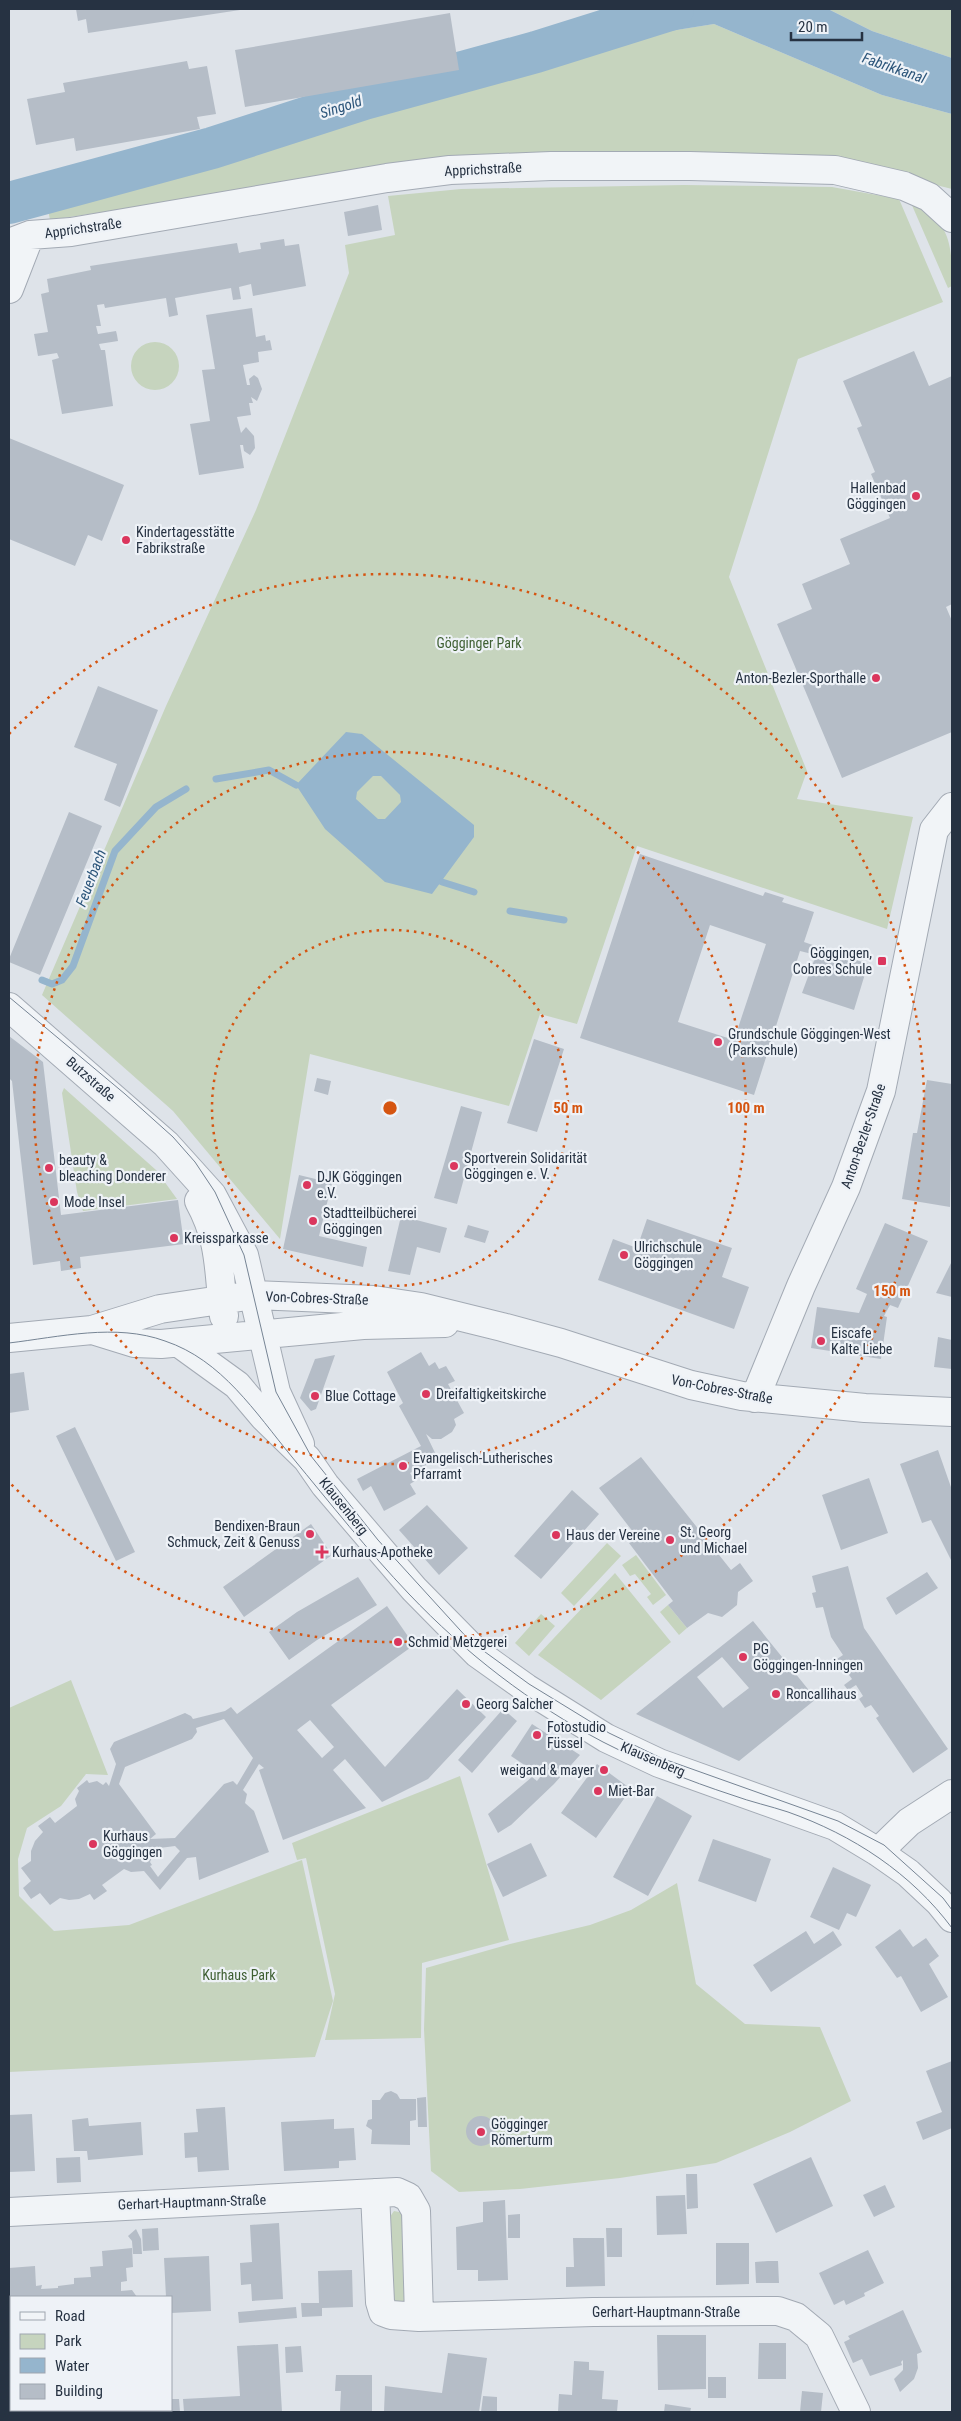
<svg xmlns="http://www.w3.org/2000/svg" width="961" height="2421" viewBox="0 0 961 2421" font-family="'Roboto Condensed',sans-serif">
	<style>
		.green { fill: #c6d4be }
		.water { fill: #95b5cd; fill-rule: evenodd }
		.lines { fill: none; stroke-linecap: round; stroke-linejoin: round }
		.stream { stroke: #95b5cd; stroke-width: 7 }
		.river { stroke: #95b5cd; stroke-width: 42 }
		.building { fill: #b5bdc7; fill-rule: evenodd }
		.minor-casing { stroke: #a3aab4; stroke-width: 30 }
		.minor { stroke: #f1f4f7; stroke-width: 28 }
		.tram { stroke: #768494; stroke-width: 1 }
		.ring { fill: none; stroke: #d55511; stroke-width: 2.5; stroke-dasharray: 2.5 5 }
		.poi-dot { fill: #db365d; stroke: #eef2f7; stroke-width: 2 }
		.labels { text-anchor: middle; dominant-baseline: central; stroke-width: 4.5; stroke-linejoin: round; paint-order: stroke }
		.street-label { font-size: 14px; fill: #263242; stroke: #eef2f7 }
		.poi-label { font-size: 14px; fill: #263242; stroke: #eef2f7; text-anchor: start }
		.park-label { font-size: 14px; fill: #3e5f32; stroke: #eef2f7 }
		.water-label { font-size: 15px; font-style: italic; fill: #2c557a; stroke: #eef2f7 }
		.centre { fill: #d55511; stroke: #eef2f7; stroke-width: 2.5 }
		.ring-label { font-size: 15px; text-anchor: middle; font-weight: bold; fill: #d55511; stroke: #eef2f7; stroke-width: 4.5; stroke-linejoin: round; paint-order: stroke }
	</style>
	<rect width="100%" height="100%" fill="#dee3e9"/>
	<path class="green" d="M828,9h124v49l-80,-27z
		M714,24l168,71 70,19v75l-103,-26 -50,-4 -631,43 -118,18 -5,-26 167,-46 152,-49 172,-47z
		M684,185l148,2 67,12 44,103 -145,57 -69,218 78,194 -10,28 116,18 -26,112 -250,-83 -60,178 -37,-10 -31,92 -199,-52 -30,185 -107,-128 -131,-116 124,-289 90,-196 93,-237 -4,-28 50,-10 -7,-39 73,-7z
		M911,203c41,18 41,44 41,83l-4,2z
		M131 366a24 24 0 1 1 48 0a24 24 0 1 1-48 0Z
		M64,1088l92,82 21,29 -94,12 -6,-19 -15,-99z
		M607,1543l14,13 -47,50 -13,-13z
		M636,1555l30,40 -13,10 -6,-8 4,-3 -16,-20 -5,2 -8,-11z
		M615,1573l56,69 -70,58 -63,-45z
		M668,1605l19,23 -8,7 -19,-23z
		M541,1614l14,12 -26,30 -14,-13z
		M71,1680l37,95 -22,-1 -25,32 -34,22 -9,31 1,37 35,35 75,-6 173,-65 31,141 -18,56 -306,15v-364z
		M460,1776l49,164 -87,23 -1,75 -96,2 10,-46 -29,-136 -9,2 -5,-17z
		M677,1883l19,101 49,40 75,3 31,74 -61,31 -74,31 -96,15 -100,11 -61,3 -28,-21 -7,-142 2,-61 84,-24 80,-19 41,-15z
		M394,2211l10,2 1,88 -2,2h-10l-4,-85z"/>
	<path class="water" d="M637,9h191l44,22 80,27v56l-70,-19 -168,-71 -50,8z
		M346,732l16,2 112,91v12l-42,57 -47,-12 -60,-53 -29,-44zM373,776h8l19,19 1,7 -16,17h-7l-22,-20 1,-7z"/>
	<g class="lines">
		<path class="stream" d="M216,779l53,-9 27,15
			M442,882l32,10
			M510,911l54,9
			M42,980l10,4 10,-4 11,-14 42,-115 41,-44 30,-18"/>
		<path class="river" d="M9,203l203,-55 152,-49 172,-47 137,-43"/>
	</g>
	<path class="building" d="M76,9h164v1l-152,23 -2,-14 -8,2z
		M450,13l9,57 -214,37 -10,-57z
		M187,61l2,8 18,-3 9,48 -19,3 3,12 -124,22 -2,-13 -38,7 -9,-46 38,-7 -2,-9z
		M378,205l4,25 -34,6 -4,-24z
		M284,239l1,7 14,-2 7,42 -53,10 -2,-12 -12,3 2,12 -8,1 -2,-12 -56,10 3,17 -9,2 -3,-19 -61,10 -1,-4 -7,1 4,21h-5l2,8 18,-3 1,4 1,6 -19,3 2,6h4l8,56 -51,8 -10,-54 7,-2 -2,-5 -19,3 -4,-22 14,-2 -7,-38 8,-2 -2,-13 44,-9 -1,-4 147,-23 2,10 3,-1 19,-3 -1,-6z
		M252,308l4,29 9,-2 1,6 4,-1 2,10 -14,2 1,10 -16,3 4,20h3l-1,-6 5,-4 4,3 4,11 -5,12 -6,-4 2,6h-4l2,12 -14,2 4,16 5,-6 8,9 1,12 -5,7 -6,-4 -1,-6h-3l4,23 -45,7 -9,-51 20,-3 -8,-51 13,-1 -9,-54z
		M914,351l15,35 23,-10v228l-6,3 6,14v111l-110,46 -65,-154 35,-15 -10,-25 48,-20 -10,-25 50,-21 -19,-44 4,-2 -18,-44 5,-2 -19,-45z
		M9,438l115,47 -22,56 -14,-6 -13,31 -66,-27z
		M98,686l60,24 -38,97 -16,-7 13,-36 -43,-17z
		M69,812l33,14 -62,149 -31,-13v-3z
		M640,854l123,42 2,-4 19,6 -2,4 32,10 -10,30 64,22 -14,46 -52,-17 14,-38 -16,-4 -46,144 -174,-57zM710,925l56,19 -32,96 -56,-18z
		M9,1036l34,26 18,153 117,-15 6,44 -104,13 1,11 -20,3 -1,-10 -27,4 -21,-184 -3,-3z
		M534,1039l30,10 -27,83 -30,-9z
		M317,1078l14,3 -3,14 -14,-4z
		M927,1080l25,4 -2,123 -48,-8 11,-66h4z
		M461,1106l21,6 -25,92 -23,-6z
		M299,1175l33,8 -13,53 48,11 -4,20 -80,-18z
		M401,1216l46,12 -7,25 -23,-6 -7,28 -22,-4z
		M647,1219l85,29 -10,29 27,10 -15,42 -136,-49 15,-41 24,9z
		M885,1223l43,18 -30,67 -8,-3 -6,11 3,1 -6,42 -70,-11 6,-41 42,6 8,-19 -11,-5z
		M468,1225l21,6 -4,12 -21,-6z
		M952,1261v36l-16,-4z
		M938,1337l14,3v29l-18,-2z
		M421,1352l8,14 6,-4 4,7 7,-3 9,15 -7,3 16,29 -10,6 2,6 -4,7 -11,7h-9l-6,-5 12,25 -28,14 5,8 -5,3 6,10 -32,17 -13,-25 -8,5 -6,-12 64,-33 -22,-40 4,-3 -16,-31z
		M335,1355l-19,54 -5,2 -11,-13 15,-39z
		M24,1372l5,38 -20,3v-39z
		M75,1427l60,125 -19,9 -60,-125z
		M938,1450l14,40v72l-21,-42 -9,3 -22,-59z
		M641,1457l90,113 9,-7 13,18 -15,11 -1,13 -15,12 -14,-4 -21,15 -19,-23 5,-4 -44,-58 8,-6 -38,-49z
		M869,1478l19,55 -47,17 -19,-55z
		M572,1490l27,24 -58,65 -27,-23z
		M427,1505l41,43 -29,27 -40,-45z
		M311,1524l21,31 -88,62 -21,-30z
		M848,1566l16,62 84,121 -35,24 -37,-55 3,-2 -8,-11 -6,3 -6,-9 4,-3 -7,-11 -8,5 -4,-5 8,-6 -15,-20 6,-4 -12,-18 -8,-30 -7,1 -4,-15 4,-1 -4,-16z
		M927,1572l11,16 -42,27 -10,-17z
		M358,1577l19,28 -60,35 -28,20 -20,-28 28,-20z
		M387,1606l27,39 -83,60 54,62 72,-78 29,28 -58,62 -46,23 -37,-43 -12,11 33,38 -83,32 -24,-70 5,-2 -5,-4 -16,26 4,4 -2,9 9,8 15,41 -70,28 -3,-23 -9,1 -27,32 -16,-19 -13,1 -7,-3 -22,16 5,6 -13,9 -4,-6 -11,5 -10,1 -9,-2 -10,7 -10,-12 -9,6 -8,-11 8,-7 -10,-13 10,-7v-10l4,-10 8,-9 -5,-6 12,-9 5,6 22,-17 -2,-7 4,-8 -2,-3 10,-8 2,3 8,-2 6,4 3,-3 3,4 7,-22 -6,-15 4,-7 71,-29 6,3 2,3 32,-8 6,-4 6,7zM224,1719l29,39 -16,27 -4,-4 -9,3 -49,54 -25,1 6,-5 -37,-50 6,-17 67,-28 5,-7 -1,-4zM310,1720l24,27 -12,11 -25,-28zM175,1846l5,5 -22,26 -8,-11 2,-1 -2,-3 3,-7 -1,-6z
		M753,1621l63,78 -77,62 -103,-47zM722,1657l27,31 -26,20 -26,-31z
		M503,1709l14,12 -45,52 -14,-13z
		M532,1724l48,31 -26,29 -43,41 -13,8 -10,-19 44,-37 5,4 4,-5 -30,-20z
		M597,1764l34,25 -35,49 -35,-25z
		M657,1796l35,20 -44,80 -35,-19z
		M713,1839l58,20 -15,43 -58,-21z
		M531,1843l16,33 -44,21 -16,-33z
		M833,1867l38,18 -15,32 -9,-4 -8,17 -29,-13z
		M900,1929l13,18 13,-9 13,18 -10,8 19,33 -27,15 -20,-36 -4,2 -22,-31z
		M806,1931l8,13 19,-13 9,14 -71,47 -18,-27z
		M952,2061v67l-29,12 -7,-18 26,-10 -16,-41z
		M391,2091l6,3 3,5h16v21l-6,1v24l-39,-1 1,-14 -6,-4 2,-6 4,-1v-19h8l5,-7z
		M426,2097l1,30h-9l-1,-29z
		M225,2107l4,63 -31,2 -1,-15 -12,1 -1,-25 14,-1 -2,-23z
		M32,2114l3,57 -26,1v-57z
		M466 2131a15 15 0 1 1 30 0a15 15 0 1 1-30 0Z
		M88,2118l1,8 52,-4 2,33 -55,5 -1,-9h-13l-2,-31z
		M334,2119v10l20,-1 2,32 -17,1v7l-55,3 -3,-49z
		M80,2157l1,25 -24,1 -1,-25z
		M811,2157l22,49 -57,27 -23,-49z
		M686,2174h11l1,34 -11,1z
		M885,2185l10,22 -21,10 -11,-22z
		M685,2195l2,39 -30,1 -1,-39z
		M505,2200l3,80 -30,1v-11h-21l-1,-43 27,-5v-20z
		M520,2214v24h-12v-23z
		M279,2223l4,76 -31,2 -1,-17 -10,1 -1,-22 12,-1 -2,-37z
		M158,2228l1,22 -16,1 -1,-22z
		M606,2228h16v29h-15z
		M136,2229l5,10 1,15h-9l-1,-13 -4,-5z
		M573,2238h31l1,48 -39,1v-20h8z
		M716,2243h33v41l-33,1z
		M132,2248l1,19 -7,1 1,13 -6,1v9l11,-1 5,7h-126v39h-2v-68l26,-2 1,20 6,-1 -1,4 17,-1v-2l16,-2v-6l17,-1 -1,-10 13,-1 -1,-15z
		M868,2250l16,33 -20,10 1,3 -19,9 -2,-5 -10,5 -15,-32z
		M209,2256l2,55 -40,2v-16h-5l-2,-39z
		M768,2261h10l1,22h-23l-1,-21z
		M352,2270l1,37 -31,1v8l-20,1 -1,-14h18l-1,-32z
		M296,2307l1,11 -58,5 -1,-11z
		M903,2310l19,42 -5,2 1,14 -4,11 -14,13 -6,-13 9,-9v-10l-2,2 1,3 -32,11 -8,-17 -9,4 -9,-21 6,-3 -2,-3z
		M657,2335h49v54l-48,1z
		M759,2343h27v36h-28z
		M278,2344l4,68h-98l-1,-13 57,-3 -3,-50z
		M301,2346l2,26 -17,1 -1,-26z
		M448,2353l39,5 -8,54h-95l1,-26 57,7z
		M574,2361l15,1v8l15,1 -2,28 16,1 -1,12h-59l1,-18 13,1z
		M336,2375h36v37h-32l1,-21h-6z
		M708,2377h18v21h-18z
		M802,2391l21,2 -2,19h-21z
		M483,2396l14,1v15h-16z
		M171,2399h8l1,13h-17v-2h8z
		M665,2404l26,4 -1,4h-26z
		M129,2410h29v2h-29z"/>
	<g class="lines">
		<defs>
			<path id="minor" d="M9,243l21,-8 41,-3 316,-54 63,-8 101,-4h139l145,4 69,16 25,11 23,21
				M9,289l21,-54
				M9,1007l157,137 46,51 32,60 32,137 24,52
				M199,1201c23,42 19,71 25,115
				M92,1330l42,13 27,1 202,-19 82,-2
				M9,1338l83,-8 68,-21 94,-14 120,5 47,7 81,20 59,16 130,42 51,11 123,12 87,4
				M179,1343l58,42 27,32 43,42 18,26 89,104 63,64 49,35 80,50 53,25 176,63 43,26 30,21 31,29 13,16
				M755,1398l46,-112 45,-99 35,-96 53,-261 18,-23
				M878,1852l31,-30 43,-28
				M375,2193l5,109 3,10 8,3 28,2 174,-5 185,-1 18,6 23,19 37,76
				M9,2212l388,-20 11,5 8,14 3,106"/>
		</defs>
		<use href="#minor" class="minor-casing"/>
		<use href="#minor" class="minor"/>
		<path class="tram" d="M9,997l116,97 48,43 22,25 20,30 29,63 32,137 35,64 67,84 92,101 59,43 80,49 52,25 177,63 46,24 59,53 9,12
			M9,1343c50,-6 107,-20 156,-2 57,19 90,71 127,116 38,46 76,94 117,137 56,59 122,110 194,148 41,21 86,39 129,53 19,7 38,11 56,17 65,23 123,61 164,116"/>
	</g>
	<g class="ring">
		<circle cx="390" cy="1108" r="178"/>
		<circle cx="390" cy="1108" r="356"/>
		<path d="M9 734A534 534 0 1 1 9 1482"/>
	</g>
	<g class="poi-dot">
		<circle cx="916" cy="496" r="5"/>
		<circle cx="126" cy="540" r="5"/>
		<circle cx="876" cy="678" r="5"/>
		<rect x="877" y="956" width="10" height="10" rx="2.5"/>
		<circle cx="718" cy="1042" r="5"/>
		<circle cx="454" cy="1166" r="5"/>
		<circle cx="49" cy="1168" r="5"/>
		<circle cx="307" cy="1185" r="5"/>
		<circle cx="54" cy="1202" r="5"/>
		<circle cx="313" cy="1221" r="5"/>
		<circle cx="174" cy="1238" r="5"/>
		<circle cx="624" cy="1255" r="5"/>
		<circle cx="821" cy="1341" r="5"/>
		<circle cx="426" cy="1394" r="5"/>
		<circle cx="315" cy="1396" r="5"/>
		<circle cx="403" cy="1466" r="5"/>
		<circle cx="310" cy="1534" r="5"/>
		<circle cx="556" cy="1535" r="5"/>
		<circle cx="670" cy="1540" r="5"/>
		<path d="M319.5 1544.5h5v5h5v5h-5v5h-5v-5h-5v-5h5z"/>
		<circle cx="398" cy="1642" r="5"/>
		<circle cx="743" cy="1657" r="5"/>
		<circle cx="776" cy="1694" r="5"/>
		<circle cx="466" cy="1704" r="5"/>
		<circle cx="537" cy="1735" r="5"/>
		<circle cx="604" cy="1770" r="5"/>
		<circle cx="598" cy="1791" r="5"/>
		<circle cx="93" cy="1844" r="5"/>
		<circle cx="481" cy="2132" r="5"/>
	</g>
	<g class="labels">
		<g class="street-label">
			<text transform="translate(483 169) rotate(-3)">Apprichstraße</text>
			<text transform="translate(83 228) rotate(-8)">Apprichstraße</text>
			<text transform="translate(91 1079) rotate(41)">Butzstraße</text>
			<text transform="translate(863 1136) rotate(-71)">Anton-Bezler-Straße</text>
			<text transform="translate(317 1298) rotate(2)">Von-Cobres-Straße</text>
			<text transform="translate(722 1389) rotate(11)">Von-Cobres-Straße</text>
			<text transform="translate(344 1506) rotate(51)">Klausenberg</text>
			<text transform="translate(653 1759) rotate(23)">Klausenberg</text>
			<text transform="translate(192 2202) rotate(-2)">Gerhart-Hauptmann-Straße</text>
			<text x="666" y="2312">Gerhart-Hauptmann-Straße</text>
		</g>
		<g class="poi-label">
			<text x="906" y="488" text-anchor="end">Hallenbad<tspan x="906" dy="16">Göggingen</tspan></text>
			<text x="136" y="532">Kindertagesstätte<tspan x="136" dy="16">Fabrikstraße</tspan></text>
			<text x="866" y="678" text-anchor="end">Anton-Bezler-Sporthalle</text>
			<text x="872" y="953" text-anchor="end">Göggingen,<tspan x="872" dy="16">Cobres Schule</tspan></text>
			<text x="728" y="1034">Grundschule Göggingen-West<tspan x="728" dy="16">(Parkschule)</tspan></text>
			<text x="464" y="1158">Sportverein Solidarität<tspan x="464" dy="16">Göggingen e. V.</tspan></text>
			<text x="59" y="1160">beauty &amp;<tspan x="59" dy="16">bleaching Donderer</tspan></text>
			<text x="317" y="1177">DJK Göggingen<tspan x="317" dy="16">e.V.</tspan></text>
			<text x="64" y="1202">Mode Insel</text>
			<text x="323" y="1213">Stadtteilbücherei<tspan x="323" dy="16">Göggingen</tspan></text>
			<text x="184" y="1238">Kreissparkasse</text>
			<text x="634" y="1247">Ulrichschule<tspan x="634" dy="16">Göggingen</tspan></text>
			<text x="831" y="1333">Eiscafe<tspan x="831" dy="16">Kalte Liebe</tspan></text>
			<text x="436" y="1394">Dreifaltigkeitskirche</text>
			<text x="325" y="1396">Blue Cottage</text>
			<text x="413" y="1458">Evangelisch-Lutherisches<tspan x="413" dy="16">Pfarramt</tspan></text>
			<text x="300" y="1526" text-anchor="end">Bendixen-Braun<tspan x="300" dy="16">Schmuck, Zeit &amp; Genuss</tspan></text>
			<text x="680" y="1532">St. Georg<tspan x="680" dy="16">und Michael</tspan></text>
			<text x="566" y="1535">Haus der Vereine</text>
			<text x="332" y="1552">Kurhaus-Apotheke</text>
			<text x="408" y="1642">Schmid Metzgerei</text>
			<text x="753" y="1649">PG<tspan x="753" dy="16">Göggingen-Inningen</tspan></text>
			<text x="786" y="1694">Roncallihaus</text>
			<text x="476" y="1704">Georg Salcher</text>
			<text x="547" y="1727">Fotostudio<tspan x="547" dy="16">Füssel</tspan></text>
			<text x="594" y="1770" text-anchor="end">weigand &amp; mayer</text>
			<text x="608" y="1791">Miet-Bar</text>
			<text x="103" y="1836">Kurhaus<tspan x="103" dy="16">Göggingen</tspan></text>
			<text x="491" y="2124">Gögginger<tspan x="491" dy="16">Römerturm</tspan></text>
		</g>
		<g class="park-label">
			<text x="479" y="643">Gögginger Park</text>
			<text x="239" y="1975">Kurhaus Park</text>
		</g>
		<g class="water-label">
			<text transform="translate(894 68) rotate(19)">Fabrikkanal</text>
			<text transform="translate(341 107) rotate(-18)">Singold</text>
			<text transform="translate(91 878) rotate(-69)">Feuerbach</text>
		</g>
	</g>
	<circle cx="390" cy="1108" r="8" class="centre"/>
	<g class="ring-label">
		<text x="568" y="1113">50 m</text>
		<text x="746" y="1113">100 m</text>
		<text x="892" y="1296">150 m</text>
	</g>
	<rect width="961" height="2421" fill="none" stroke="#263242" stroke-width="20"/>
	<rect x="10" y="2296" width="162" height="115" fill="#eef2f7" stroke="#9ea5af"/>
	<rect x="20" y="2312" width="25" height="8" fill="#f1f4f7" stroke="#9ea5af"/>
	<text x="55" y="2321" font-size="15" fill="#263242">Road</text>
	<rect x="20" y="2334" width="25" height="15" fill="#c6d4be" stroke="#9ea5af"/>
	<text x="55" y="2346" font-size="15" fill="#263242">Park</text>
	<rect x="20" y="2358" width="25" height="15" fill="#95b5cd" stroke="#9ea5af"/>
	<text x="55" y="2371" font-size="15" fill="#263242">Water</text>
	<rect x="20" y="2384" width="25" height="15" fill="#b5bdc7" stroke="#9ea5af"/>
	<text x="55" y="2396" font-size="15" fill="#263242">Building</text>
	<path d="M791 32v8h71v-8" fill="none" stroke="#263242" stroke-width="2.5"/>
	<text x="798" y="32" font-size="15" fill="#263242" stroke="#eef2f7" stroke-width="4" paint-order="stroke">20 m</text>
</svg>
